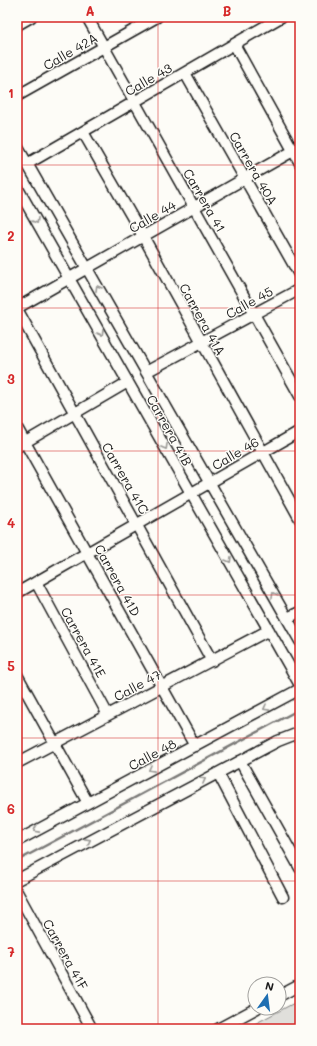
<svg xmlns="http://www.w3.org/2000/svg" width="317" height="1046" viewBox="0 0 317 1046" font-family="Mali,sans-serif">
	<style>
		.green { fill: #e0dfdb; stroke: #7e7e7c }
		.lines { fill: none; stroke-linecap: round; stroke-linejoin: round }
		.stream { stroke: #797876; stroke-width: 2.5 }
		.minor-casing { stroke: #1c1c1c; stroke-width: 13 }
		.minor { stroke: #fdfcf7; stroke-width: 10 }
		.oneway { stroke: #989794 }
		.grid { fill: none; stroke: #d62828; stroke-width: 1; stroke-opacity: 0.55 }
		.labels { text-anchor: middle; dominant-baseline: central; stroke-width: 3; stroke-linejoin: round; paint-order: stroke }
		.street-label { font-size: 13px; fill: #1c1c1c; stroke: #fdfcf7 }
		.neatline { fill: none; stroke: #d62828; stroke-width: 1.5 }
		.grid-label { font-size: 13px; text-anchor: middle; font-weight: bold; fill: #d62828 }
	</style>
	<rect width="100%" height="100%" fill="#fdfcf7"/>
	<filter id="ink" filterUnits="userSpaceOnUse"><feTurbulence type="fractalNoise" baseFrequency=".025" numOctaves="2"/><feDisplacementMap in="SourceGraphic" scale="8" xChannelSelector="R" yChannelSelector="G"/><feConvolveMatrix kernelMatrix="1 2 1 2 8 2 1 2 1" color-interpolation-filters="sRGB"/></filter>
	<g filter="url(#ink)">
		<path class="green" d="M300,1000v29h-55z"/>
		<g class="lines">
			<path class="stream" d="M17,861l283,-152"/>
			<defs>
				<path id="minor" d="M87,17l213,379
					M17,25l14,-8
					M234,44l66,119
					M185,73l115,203
					M17,96l140,-79
					M83,132l60,104 157,283
					M17,146l283,495
					M27,164l254,-147
					M17,187l283,498
					M17,308l283,-161
					M17,309l195,352
					M146,372l154,-83
					M17,428l178,318
					M17,447l111,-65
					M36,582l72,133
					M17,593l283,-162
					M287,618l13,-6
					M17,675l71,128
					M240,761l60,107
					M17,763l252,-133
					M218,773l65,124
					M17,841l283,-152
					M17,880l261,-139 18,-7h4
					M17,892l75,137
					M279,996l21,-11
					M218,1029l39,-21"/>
			</defs>
			<use href="#minor" class="minor-casing"/>
			<use href="#minor" class="minor"/>
		</g>
		<defs><path id="oneway-chevron" d="M-2-3.5L2.5 0L-2 3.5" fill="none" stroke-width="1.6" stroke-linecap="round" stroke-linejoin="round"/></defs>
		<g class="oneway">
			<use href="#oneway-chevron" transform="translate(36 221) rotate(60)"/>
			<use href="#oneway-chevron" transform="translate(98 288) rotate(-120)"/>
			<use href="#oneway-chevron" transform="translate(101 333) rotate(61)"/>
			<use href="#oneway-chevron" transform="translate(165 447) rotate(61)"/>
			<use href="#oneway-chevron" transform="translate(229 560) rotate(60)"/>
			<use href="#oneway-chevron" transform="translate(274 595) rotate(-120)"/>
			<use href="#oneway-chevron" transform="translate(266 708) rotate(152)"/>
			<use href="#oneway-chevron" transform="translate(151 769) rotate(152)"/>
			<use href="#oneway-chevron" transform="translate(203 780) rotate(-28)"/>
			<use href="#oneway-chevron" transform="translate(36 830) rotate(152)"/>
			<use href="#oneway-chevron" transform="translate(88 841) rotate(-28)"/>
		</g>
	</g>
	<path class="grid" d="M158,17v1012M17,165h283M17,308h283M17,451h283M17,595h283M17,738h283M17,881h283"/>
	<g class="labels">
		<g class="street-label">
			<text transform="translate(70 51) rotate(-30)">Calle 42A</text>
			<text transform="translate(148 79) rotate(-30)">Calle 43</text>
			<text transform="translate(254 168) rotate(60)">Carrera 40A</text>
			<text transform="translate(205 200) rotate(60)">Carrera 41</text>
			<text transform="translate(152 216) rotate(-30)">Calle 44</text>
			<text transform="translate(249 302) rotate(-29)">Calle 45</text>
			<text transform="translate(203 319) rotate(61)">Carrera 41A</text>
			<text transform="translate(170 430) rotate(61)">Carrera 41B</text>
			<text transform="translate(235 453) rotate(-30)">Calle 46</text>
			<text transform="translate(126 478) rotate(60)">Carrera 41C</text>
			<text transform="translate(118 580) rotate(61)">Carrera 41D</text>
			<text transform="translate(84 642) rotate(61)">Carrera 41E</text>
			<text transform="translate(137 685) rotate(-28)">Calle 47</text>
			<text transform="translate(152 754) rotate(-28)">Calle 48</text>
			<text transform="translate(66 954) rotate(61)">Carrera 41F</text>
		</g>
	</g>
	<rect width="317" height="1046" fill="none" stroke="#fdfcf7" stroke-width="44"/>
	<g transform="translate(267 996) rotate(14)"><circle r="19" fill="#fdfcf7" stroke="#a3a29f"/>
	<path d="M0-3L7 15L0 10L-7 15Z" fill="#1f6fb2"/>
	<text y="-6" font-size="11" font-weight="bold" text-anchor="middle" fill="#1c1c1c">N</text>
	</g>
	<rect x="22" y="22" width="273" height="1002" class="neatline"/>
	<g class="grid-label">
		<text x="90" y="16">A</text>
		<text x="227" y="16">B</text>
		<text x="11" y="98">1</text>
		<text x="11" y="241">2</text>
		<text x="11" y="384">3</text>
		<text x="11" y="528">4</text>
		<text x="11" y="671">5</text>
		<text x="11" y="814">6</text>
		<text x="11" y="957">7</text>
	</g>
</svg>
